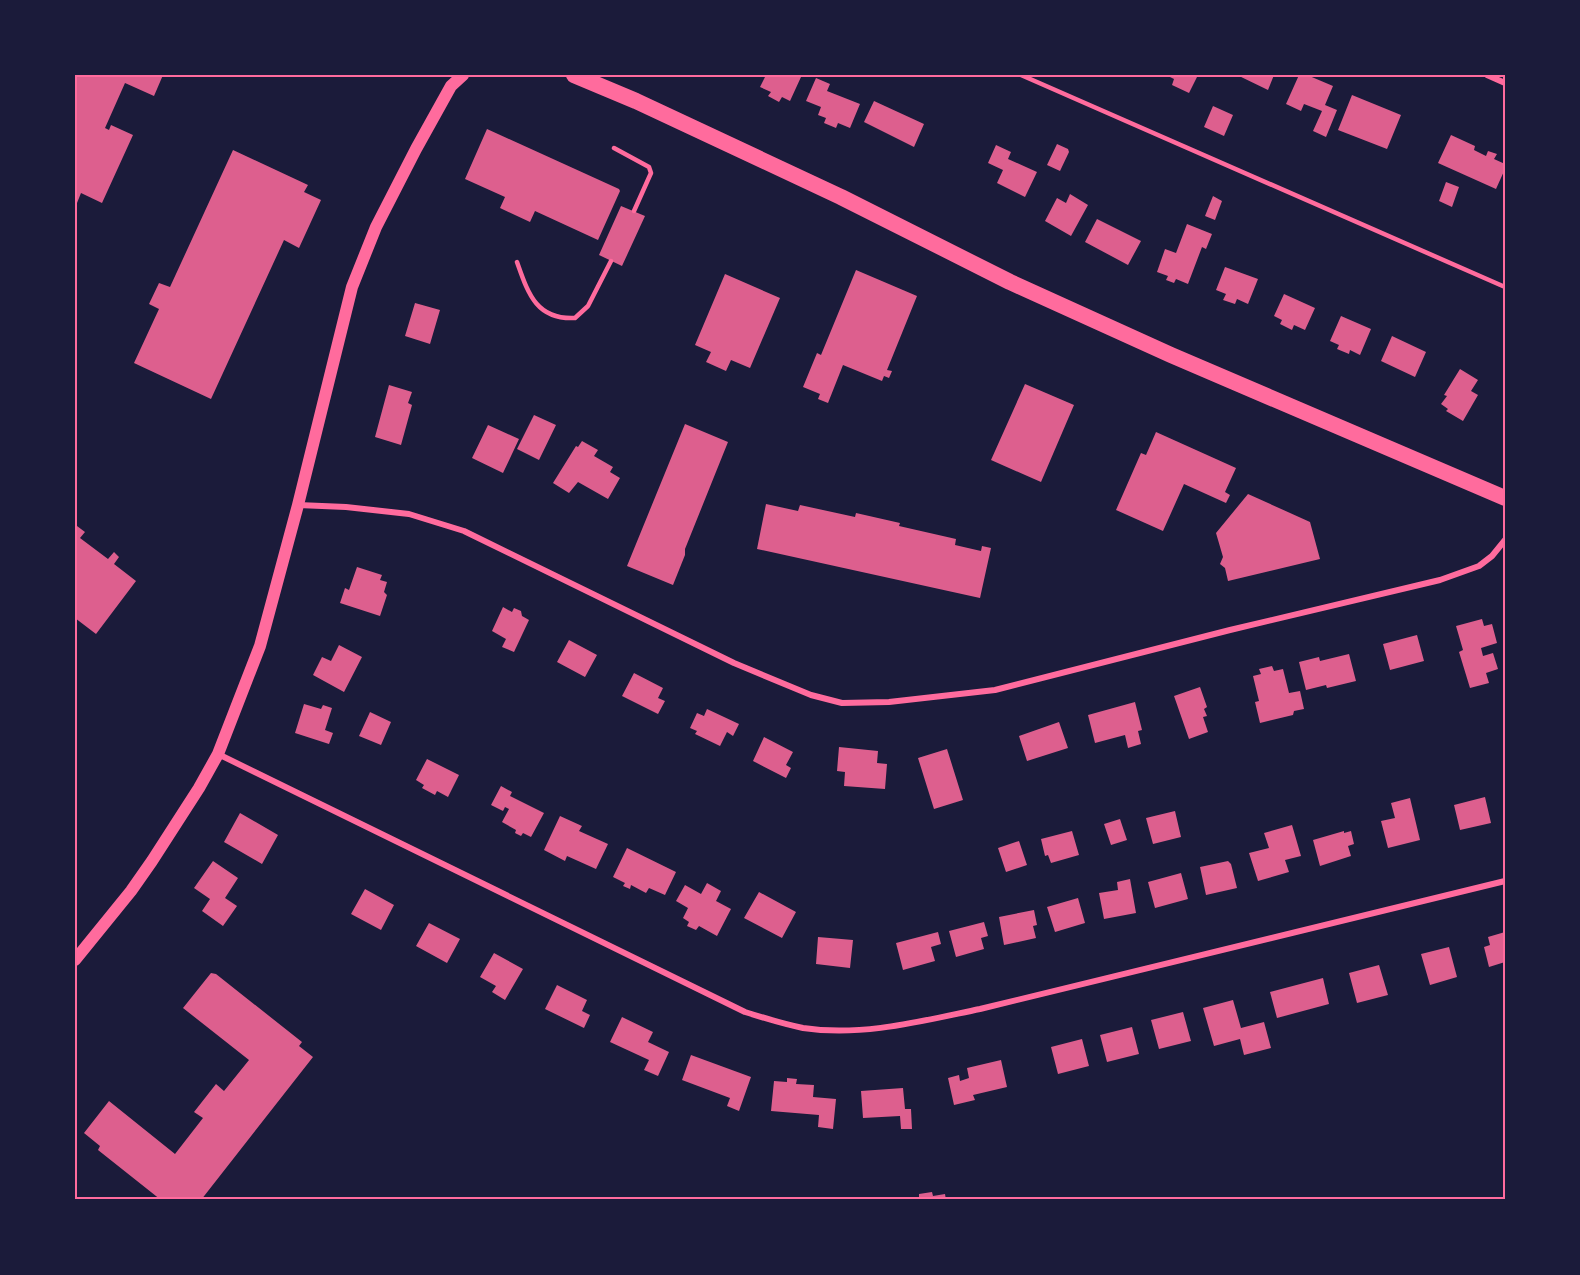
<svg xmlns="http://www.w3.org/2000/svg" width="1580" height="1275" viewBox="0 0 1580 1275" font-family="Lato,sans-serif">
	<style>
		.building { fill: #dd5f8e }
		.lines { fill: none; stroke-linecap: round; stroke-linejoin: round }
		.service { stroke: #ff6b9d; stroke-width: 4.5 }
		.minor { stroke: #ff6b9d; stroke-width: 6 }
		.secondary { stroke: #ff6b9d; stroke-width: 12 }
		.trunk { stroke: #ff6b9d; stroke-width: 16 }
		.neatline { fill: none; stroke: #ff6b9d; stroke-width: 2 }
	</style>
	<rect width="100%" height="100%" fill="#1b1b3a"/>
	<path class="building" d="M75,75h88l-9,21 -29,-13 -20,45 4,2 2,-5 22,10 -31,68 -21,-10 -6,15z
		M766,75h31l4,2 -11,24 -8,-4 -3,5 -11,-6 3,-4 -11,-5z
		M1166,75h32l-9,18 -17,-8 2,-6z
		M1237,75h37l-6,15z
		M1299,75h8l26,11 -8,19 12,5 -11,27 -13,-6 9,-20 -18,-7 -3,7 -15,-7z
		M816,78l14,6 -3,7 33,13 -10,24 -12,-5 -2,5 -12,-5 2,-5 -8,-3 3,-8 -15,-6z
		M1352,95l49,20 -14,34 -49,-19z
		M874,101l50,23 -10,23 -50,-25z
		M1213,106l20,9 -9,21 -20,-9z
		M487,129l132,60 1,2 -22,49 -63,-29 -5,11 -30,-14 5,-11 -40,-18z
		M1451,135l24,11 -1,4 12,6 2,-5 9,3 -3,5 11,5v5l-9,20 -58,-26z
		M1057,144l11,5 1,3 -9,19 -13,-6z
		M996,145l15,7 -3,7 29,13 -12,25 -28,-14 6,-13 -15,-7z
		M233,150l75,35 -4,7 17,8 -22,48 -15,-8 -73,159 -77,-36 25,-54 -10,-5 10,-21 11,4z
		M1446,182l13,5 -7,20 -13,-6z
		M1070,194l18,11 -17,31 -26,-15 12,-23 9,5z
		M1213,196l9,5 -7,19 -10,-4z
		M621,206l24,10 -23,50 -23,-11z
		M1097,219l44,22 -13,24 -43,-23z
		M1187,224l25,10 -6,15 -4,-2 -14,37 -12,-5 -2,4 -8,-3 2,-4 -11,-4 8,-23 11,4z
		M1225,267l33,12 -10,25 -11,-5 -2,5 -12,-4 3,-6 -10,-4z
		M856,270l61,26 -30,74 5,1 -3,7 -5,-2 -2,5 -39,-16 -15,38 -10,-4 2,-5 -17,-7 14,-34 4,2z
		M725,274l55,24 -30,70 -19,-8 -5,11 -20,-9 5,-10 -16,-7z
		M1284,294l31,14 -10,22 -11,-5 -2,5 -12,-6 2,-4 -8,-4z
		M415,303l25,7 -10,34 -25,-8z
		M1341,316l30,13 -11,26 -10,-5 -1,4 -12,-5 2,-4 -9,-4z
		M1392,336l34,16 -11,25 -34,-16z
		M1460,369l18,11 -7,11 7,4 -15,26 -17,-10 2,-2 -7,-5 6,-8 -3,-1z
		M1025,384l49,21 -33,77 -50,-22z
		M389,385l23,7 -4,11 4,2 -11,40 -26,-8z
		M534,415l22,10 -17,35 -22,-11z
		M685,424l43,18 -43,107v6l-12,30 -46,-19z
		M488,425l31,14 -16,34 -31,-15z
		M1156,432l80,36 -11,24 5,3 -4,8 -42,-19 -21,47 -47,-21 25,-57 5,2z
		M582,441l16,9 -4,6 19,11 -3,5 10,6 -12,21 -30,-17 -9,11 -16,-10 23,-37 2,1z
		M1248,494l62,28 10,37 -92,22 -3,-13 -5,-4 3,-7 -7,-24z
		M766,504l32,7 2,-6 55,12 1,-4 44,10 -1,3 57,13 -1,6 26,6 1,-5 9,2 -11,50 -223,-49z
		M77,526l8,6 -5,6 28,21 6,-7 5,5 -5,7 22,17 -40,53 -21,-16v-89z
		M357,567l25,8 -2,5 7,2 -3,10 3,3 -7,21 -40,-13 5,-15 4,2z
		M503,607l9,5 2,-4 7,3 1,5 7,4 -15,32 -12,-5 4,-8 -14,-8z
		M1482,619l2,7 8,-2 5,19 -16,5 2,8 10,-3 5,16 -12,4 3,10 -19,5 -11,-36 4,-2 -7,-24z
		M1417,635l7,26 -34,9 -7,-26z
		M569,640l28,15 -12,22 -28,-15z
		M339,645l23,12 -18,35 -31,-17 9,-18 9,4z
		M1349,654l7,27 -29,7 -1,-3 -20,5 -7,-28 20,-5 1,4z
		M1272,666l2,5 9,-2 6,24 11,-2 4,18 -10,2 -1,4 -33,8 -5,-21 4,-1 -6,-25 8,-2 -2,-5z
		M634,673l29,15 -5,10 7,3 -7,13 -36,-18z
		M1200,687l7,20 -3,2 3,7 -4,1 5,15 -19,7 -15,-43z
		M1135,702l7,28 -4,1 3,13 -13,4 -3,-13 -30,8 -7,-28z
		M304,704l17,5 2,-4 9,3 -7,22 8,3 -4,11 -34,-11z
		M707,709l32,15 -6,12 -6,-4 -7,14 -25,-12 2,-3 -7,-3 7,-15 7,3z
		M370,712l21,10 -10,23 -22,-9z
		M1059,722l9,26 -41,13 -8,-25z
		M764,737l29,15 -7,13 5,3 -5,10 -33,-17z
		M839,747l39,4 -1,12 10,1 -2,25 -41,-3 1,-14 -8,-1z
		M947,749l16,51 -29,9 -16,-51z
		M427,759l32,16 -11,22 -11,-6 -2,4 -13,-7 2,-3 -8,-5z
		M501,786l11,6 -2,4 34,17 -13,24 -8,-4 -2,3 -6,-3 1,-3 -14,-8 7,-13 -4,-2 -2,4 -12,-6z
		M1485,797l6,26 -31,7 -6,-25z
		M1410,798l10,42 -32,8 -7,-27 14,-3 -4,-15z
		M1175,811l6,26 -28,7 -7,-26z
		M240,813l38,22 -16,29 -38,-22z
		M560,816l22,10 -3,5 29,13 -12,25 -29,-13 -2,5 -21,-11z
		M1120,819l7,21 -16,5 -7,-21z
		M1292,825l9,31 -16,4 4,12 -31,9 -9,-28 20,-5 -5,-15z
		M1072,831l7,24 -28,8 -3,-8 -3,1 -4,-17z
		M1344,831v2l7,-2 3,13 -6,2 3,10 -31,10 -7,-26z
		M1019,841l8,24 -21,7 -8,-24z
		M627,848l49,24 -11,23 -16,-7 -3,5 -15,-8 -1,4 -7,-3 2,-3 -12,-6z
		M213,861l25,17 -13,20 12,8 -14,20 -21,-15 8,-12 -16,-11z
		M1228,861l3,3 6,24 -31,7 -6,-28z
		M1181,873l7,26 -33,9 -7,-26z
		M1130,879l6,34 -32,6 -5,-26 19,-3 -1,-8z
		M707,883l14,8 -5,10 15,8 -14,27 -18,-10 -3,4 -9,-4 2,-4 -6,-4 5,-10 -12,-7 9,-16 16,9z
		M365,889l29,16 -13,25 -30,-16z
		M759,892l37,20 -14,26 -38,-20z
		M1078,898l7,25 -30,9 -8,-25z
		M1034,910l3,15 -4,1 3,12 -32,7 -5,-28z
		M984,922l4,14 -7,2 3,11 -28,8 -7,-26z
		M429,923l31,16 -13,24 -31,-17z
		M938,932l3,12 -10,3 4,14 -32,9 -7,-27z
		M1505,932v30l-16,5 -5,-20 6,-2 -2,-8z
		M818,937l35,3 -3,28 -34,-4z
		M1449,947l8,30 -27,8 -9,-31z
		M494,953l29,16 -18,31 -13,-8 4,-6 -16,-9z
		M1379,965l9,30 -31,8 -8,-30z
		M211,973l5,1 86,68 -3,4 14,11 -112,143h-40l-63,-50 2,-4 -16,-13 25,-32 66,53 28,-36 -9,-6 22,-28 8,7 25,-31 -66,-52z
		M1323,978l6,26 -52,14 -7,-26z
		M557,985l30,15 -5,11 8,4 -6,13 -39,-19z
		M1233,1000l8,28 23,-6 7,26 -27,7 -4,-16 -26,7 -11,-38z
		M1183,1012l8,29 -32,8 -8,-29z
		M622,1017l31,15 -5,10 21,10 -11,24 -14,-6 5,-10 -39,-18z
		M1132,1027l7,27 -32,8 -7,-27z
		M1082,1039l7,27 -31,8 -7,-27z
		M691,1055l60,22 -12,34 -12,-5 3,-8 -48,-18z
		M1001,1060l6,27 -34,8 2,5 -21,5 -6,-27 11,-3 1,6 9,-3 -2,-10z
		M787,1078l10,1 -1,5 18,1 -1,12 23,2 -3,30 -15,-2 1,-12 -48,-4 3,-30 13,1z
		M903,1088l2,21h6l1,20h-11l-1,-13 -37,2 -2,-27z
		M932,1192l1,4 12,-2 1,6h-34l7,-2v-4z"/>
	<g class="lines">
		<path class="service" d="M1021,75l484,212
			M614,148l35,19 2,6 -17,38
			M517,262c11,31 19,58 58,56l13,-12 23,-45"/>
		<path class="minor" d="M1487,75l18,8
			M298,505l48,2 63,7 55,17 270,132 77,32 31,8 47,-1 106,-12 235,-60 210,-50 39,-14 13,-10 13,-16
			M218,754l527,258c19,6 38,12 58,16 59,9 119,-7 177,-19l525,-128"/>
		<path class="secondary" d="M75,960l56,-69 21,-30 47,-73 19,-34 42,-108 38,-141 54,-218 24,-60 40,-78 35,-63 12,-11"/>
		<path class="trunk" d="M574,75l62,26 205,96 169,85 161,73 334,143"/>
	</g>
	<rect width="1580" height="1275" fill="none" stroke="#1b1b3a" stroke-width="153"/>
	<rect x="76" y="76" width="1428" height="1122" class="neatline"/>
</svg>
